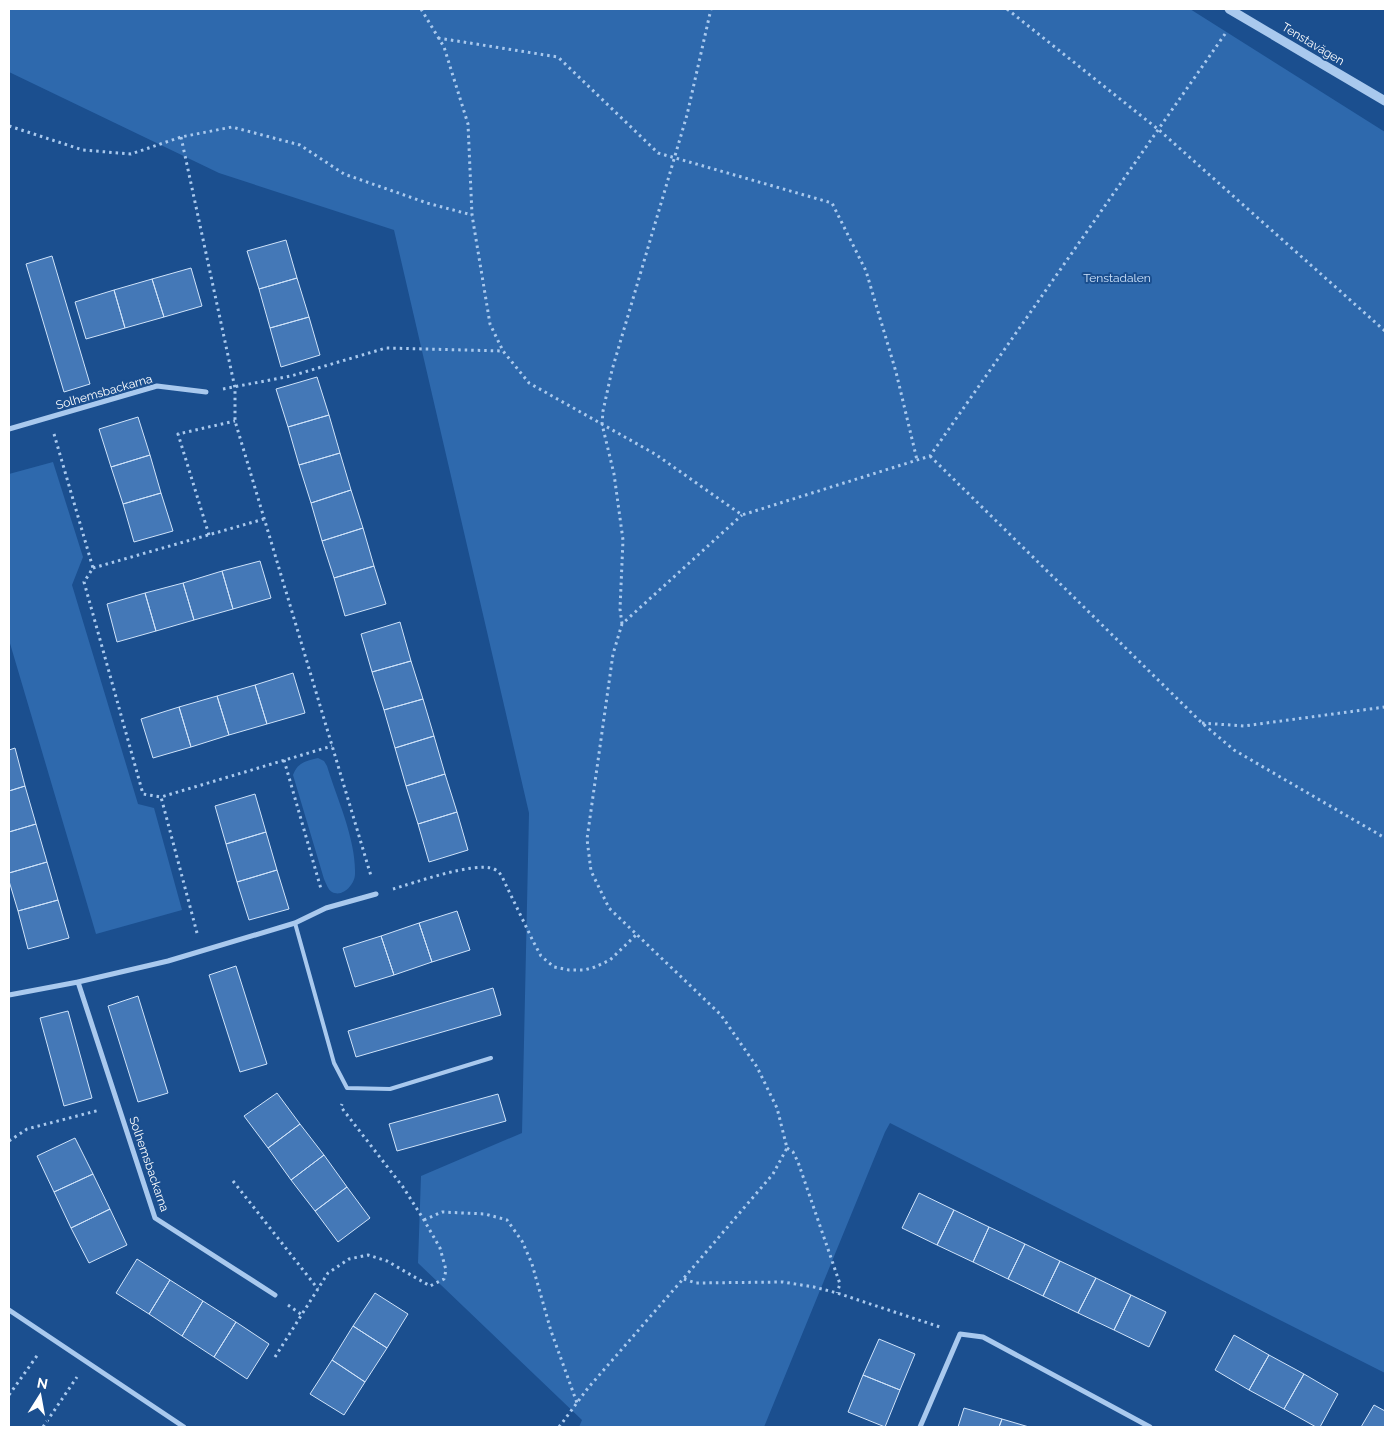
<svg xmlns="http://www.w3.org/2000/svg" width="1394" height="1436" viewBox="0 0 1394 1436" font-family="Raleway,sans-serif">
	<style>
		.green { fill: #2e69ad }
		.building { fill: #4478b7; stroke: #cfe3fa }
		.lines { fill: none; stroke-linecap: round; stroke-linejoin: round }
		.path { stroke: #a9c9ee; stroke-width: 3; stroke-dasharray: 2.5 4; stroke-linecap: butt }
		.service { stroke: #a9c9ee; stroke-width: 4 }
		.minor { stroke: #a9c9ee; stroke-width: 5 }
		.tertiary { stroke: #a9c9ee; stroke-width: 9 }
		.labels { text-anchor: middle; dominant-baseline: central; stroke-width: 4; stroke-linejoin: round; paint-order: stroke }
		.street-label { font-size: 12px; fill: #fff; stroke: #1b4f8f }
		.park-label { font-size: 12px; fill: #cfe3fa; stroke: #1b4f8f }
	</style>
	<rect width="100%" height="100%" fill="#1b4f8f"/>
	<path class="green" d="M9,9h1181l195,123v1241l-495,-250 -5,9 -121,295h-185l3,-7 -164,-157 3,-87 101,-43 7,-320 -135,-583 -175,-57 -210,-101z
		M53,462l30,95 -11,28 66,219 16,4 28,102 -86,24 -87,-294v-166z
		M318,758l6,3 3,5c10,33 29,73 28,108 0,10 -12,24 -23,18 -4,-2 -6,-9 -8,-13l-31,-104c5,-13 13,-14 25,-17z"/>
	<path class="building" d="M286,240l11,38 -38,11 -12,-38z
		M52,256l38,128 -26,8 -38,-128z
		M191,268l11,38 -38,11 -12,-38z
		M297,278l12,39 -39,11 -11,-39z
		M152,279l12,38 -39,11 -11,-38z
		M114,290l11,38 -39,11 -11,-37z
		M309,317l11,38 -39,12 -11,-39z
		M317,377l12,38 -41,12 -12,-38z
		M329,415l11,38 -41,12 -11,-38z
		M138,417l12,38 -39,12 -12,-38z
		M340,453l11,37 -40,13 -12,-38z
		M150,455l11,38 -38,11 -12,-37z
		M351,490l12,38 -41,13 -11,-38z
		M161,493l12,38 -39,11 -11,-38z
		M363,528l11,38 -40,12 -12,-37z
		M260,561l11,37 -38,11 -11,-38z
		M374,566l12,38 -41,12 -11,-38z
		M222,571l11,38 -39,11 -11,-37z
		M183,583l11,37 -38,11 -11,-38z
		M145,593l11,38 -39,11 -10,-38z
		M400,622l11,39 -39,11 -11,-38z
		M411,661l12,38 -39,11 -12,-38z
		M293,673l12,40 -38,11 -12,-39z
		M255,685l12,39 -38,11 -12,-39z
		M217,696l12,39 -38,12 -12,-40z
		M423,699l11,37 -39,12 -11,-38z
		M179,707l12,40 -38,11 -12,-39z
		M434,736l11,38 -39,12 -11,-38z
		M15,748l10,38 -16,5v-41z
		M445,774l12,38 -39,12 -12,-38z
		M25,786l11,38 -27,8v-41z
		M255,794l11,38 -40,12 -11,-38z
		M457,812l11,38 -39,12 -11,-38z
		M36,824l11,38 -38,11v-41z
		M266,832l11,38 -40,12 -11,-38z
		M47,862l11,38 -40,11 -9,-30v-8z
		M277,870l12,39 -40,11 -12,-38z
		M58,900l11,38 -41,11 -10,-38z
		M457,911l13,39 -38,12 -13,-39z
		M419,923l13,39 -38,13 -13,-39z
		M381,936l13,39 -39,12 -12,-39z
		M236,966l31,98 -27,8 -31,-97z
		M493,988l8,27 -145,42 -8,-26z
		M138,996l30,97 -30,9 -30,-96z
		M68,1011l24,87 -28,8 -24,-88z
		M277,1093l23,31 -32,24 -24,-32z
		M498,1094l8,27 -109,30 -8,-27z
		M300,1124l24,31 -33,25 -23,-32z
		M75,1138l18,36 -39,18 -17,-36z
		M324,1155l23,32 -32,24 -24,-31z
		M93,1174l17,35 -39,19 -17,-36z
		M347,1187l23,31 -32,24 -23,-31z
		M919,1193l35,17 -17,35 -35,-17z
		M110,1209l17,36 -38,18 -18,-35z
		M954,1210l35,17 -16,35 -36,-17z
		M989,1227l36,17 -17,35 -35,-17z
		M1025,1244l35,17 -17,35 -35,-17z
		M137,1259l33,21 -21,34 -33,-21z
		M1060,1261l36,17 -18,35 -35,-17z
		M1096,1278l35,17 -17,35 -36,-17z
		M170,1280l33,21 -21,35 -33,-22z
		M375,1293l33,21 -21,34 -34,-22z
		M1131,1295l35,17 -17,35 -35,-17z
		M203,1301l33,21 -22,35 -32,-21z
		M236,1322l33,22 -22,35 -33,-22z
		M353,1326l34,22 -22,34 -33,-22z
		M1234,1335l35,20 -20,35 -34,-20z
		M879,1339l36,15 -15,36 -37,-15z
		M1269,1355l35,19 -20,35 -35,-19z
		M332,1360l33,22 -21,33 -34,-21z
		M1304,1374l34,20 -18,33h-4l-32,-18z
		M863,1375l37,15 -15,37 -37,-15z
		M1374,1405l11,6v16h-24z
		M964,1408l38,11 -3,8h-41z
		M1002,1419l27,8h-30z"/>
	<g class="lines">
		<path class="path" d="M421,9l23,38 24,77 4,91 18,109 13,27
			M1007,9l152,121 226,201
			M438,38l120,19 100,96 174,50 34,68 30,101 21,88
			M9,126l74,24 48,4 50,-17 51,-10 68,18 44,29 83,29 45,12
			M181,137l54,251v33l136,455
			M223,389l68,-13 95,-28 117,3 26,32 126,71 87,61 188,-59 295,-422
			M54,434l39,134 -9,14 59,212 18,3
			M930,456l272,267 32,27 151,88
			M209,535l-31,-101 57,-13
			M93,568l171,-49
			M622,624l-2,-15 3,-69 -9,-66 -12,-50 1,-13 9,-41 75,-255 24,-106
			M1202,723l42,3 141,-19
			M284,760l37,129
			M393,889c21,-6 82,-28 101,-20 5,2 8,7 10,12l29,60 8,15 13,11 15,3h15l11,-3 15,-7 27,-26
			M197,933l-36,-136 171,-51
			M9,1141l18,-12 73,-19
			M787,1148l6,4 5,10 42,122 -3,9
			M233,1181l85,108
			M424,1220l18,-8 43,2 22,6 15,21 10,23 19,67 26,72
			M684,1279l12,4 87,-1 31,5 23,6 106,35
			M288,1305l14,10
			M275,1357l53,-84 21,-14 19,-4 19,6 43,25 14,-7 2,-9 -6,-22 -16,-28 -21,-33 -62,-80 1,-3
			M9,1395l30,-42
			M43,1427l34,-50
			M559,1427l29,-39 95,-109 90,-105 14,-26 -10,-40 -20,-41 -36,-52 -112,-107 -18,-37 -4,-32 26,-185 9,-30 120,-109"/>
		<path class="service" d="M295,923l39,140 13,25 43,1 101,-31"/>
		<path class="minor" d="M9,429l148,-43 49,6
			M78,982l77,236 120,77
			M9,995l69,-13 90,-21 127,-38 31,-15 50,-14
			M9,1310l175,117
			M920,1427l40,-93 23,3 167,90"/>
		<path class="tertiary" d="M1229,9l156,92"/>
	</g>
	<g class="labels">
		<g class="street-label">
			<text transform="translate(1313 44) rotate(31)">Tenstavägen</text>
			<text transform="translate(104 392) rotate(-16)">Solhemsbackarna</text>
			<text transform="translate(149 1164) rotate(71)">Solhemsbackarna</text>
		</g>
		<g class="park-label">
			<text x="1117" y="278">Tenstadalen</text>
		</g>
	</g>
	<rect width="1394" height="1436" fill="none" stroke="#ffffff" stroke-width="20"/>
	<g transform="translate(40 1396) rotate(11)" stroke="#1b4f8f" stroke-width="4" paint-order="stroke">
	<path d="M0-4L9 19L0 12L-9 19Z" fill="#ffffff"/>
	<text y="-8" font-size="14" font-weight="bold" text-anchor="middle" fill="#ffffff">N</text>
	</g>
</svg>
